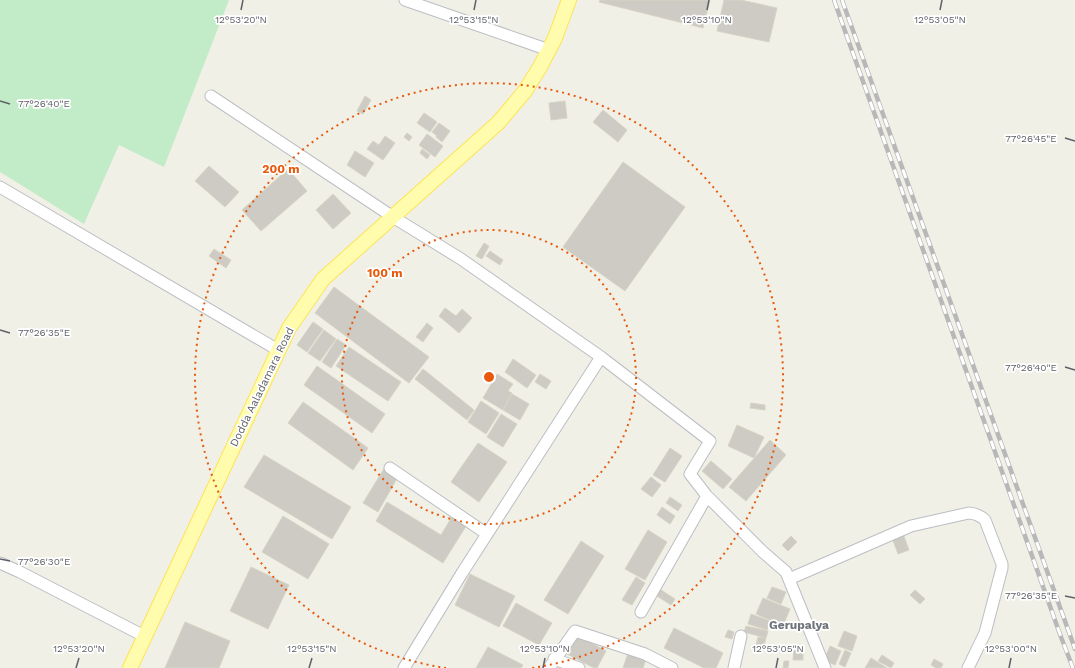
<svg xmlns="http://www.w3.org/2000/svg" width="1075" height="668" viewBox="0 0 1075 668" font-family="'Work Sans',sans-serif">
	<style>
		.green { fill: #c2ebc7 }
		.building { fill: #cdcbc3; stroke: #d7d4c4 }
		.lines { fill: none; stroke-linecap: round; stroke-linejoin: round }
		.minor-casing { stroke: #bbbec3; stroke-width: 13 }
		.major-casing { stroke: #fde454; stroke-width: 16 }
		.minor { stroke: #fff; stroke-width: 11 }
		.major { stroke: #fffcae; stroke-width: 14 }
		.rail-casing { stroke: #b8b8b9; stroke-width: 4.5 }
		.rail { stroke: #fff; stroke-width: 3; stroke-dasharray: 9; stroke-linecap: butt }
		.ticks { fill: none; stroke: #5e6168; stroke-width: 1.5 }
		.ring { fill: none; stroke: #e8590c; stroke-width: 2; stroke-dasharray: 2 4 }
		.labels { text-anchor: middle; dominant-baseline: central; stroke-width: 3.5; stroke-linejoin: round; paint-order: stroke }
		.street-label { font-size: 11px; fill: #5e6168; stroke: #fff }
		.neighbourhood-label { font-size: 12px; font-weight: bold; fill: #6f737a; stroke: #fff }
		.ticks-label { font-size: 10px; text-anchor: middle; fill: #5e6168; stroke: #fff; stroke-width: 3.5; stroke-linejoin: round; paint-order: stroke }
		.centre { fill: #e8590c; stroke: #fff; stroke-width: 2 }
		.ring-label { font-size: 12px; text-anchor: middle; font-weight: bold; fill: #e8590c; stroke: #fff; stroke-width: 3.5; stroke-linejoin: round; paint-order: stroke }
	</style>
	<rect width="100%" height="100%" fill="#f1f0e7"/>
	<path class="green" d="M0,0h229l-65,167 -45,-22 -35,79 -84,-52z"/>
	<path class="building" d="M600,0h110l-7,28 -104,-26z
		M724,0h17l36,8 -8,34 -52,-11z
		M365,96l6,4 -8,14 -6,-3z
		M565,101l2,17 -16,2 -2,-17z
		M603,110l24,20 -9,12 -25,-20z
		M424,113l13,9 -7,10 -13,-9z
		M439,123l11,8 -8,11 -6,-5 1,-1 -5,-4z
		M407,133l5,4 -3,4 -5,-4z
		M427,134l16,12 -8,11 -16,-12z
		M385,136l10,7 -12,17 -16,-11 6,-8 6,4z
		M422,149l8,6 -3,4 -7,-6z
		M355,151l19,12 -9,14 -18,-12z
		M623,162l62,45 -60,84 -62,-44z
		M209,166l30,26 -14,15 -30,-26z
		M288,169l19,22 -46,40 -19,-21z
		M333,194l18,19 -18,16 -17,-19z
		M484,243l5,3 -7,13 -6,-3z
		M214,249l17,11 -5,8 -17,-12z
		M490,251l13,9 -3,5 -14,-9z
		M334,287l95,70 -20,26 -94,-70z
		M445,308l11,8 6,-7 10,9 -13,15 -20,-17z
		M313,322l10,7 -16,23 -10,-7z
		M427,323l6,5 -10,14 -7,-5z
		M324,330l12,9 -16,22 -12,-8z
		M337,339l9,6 -15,23 -9,-6z
		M349,347l52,35 -13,19 -52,-35z
		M513,359l23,16 -9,13 -22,-16z
		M317,366l68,48 -13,19 -68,-48z
		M423,369l51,41 -7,10 -52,-41z
		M497,374l16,10 -5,7 4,2 -9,17 -20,-12z
		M540,374l11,7 -5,8 -11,-7z
		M512,394l17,10 -9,16 -17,-10z
		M481,401l18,12 -13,21 -18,-12z
		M303,402l65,46 -15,22 -65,-47z
		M751,403l14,2v5l-15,-2z
		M501,414l16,10 -14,23 -16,-10z
		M737,425l27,12 -10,21 -26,-12z
		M770,440l16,15 -40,46 -17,-14z
		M478,443l29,19 -28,40 -28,-20z
		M670,448l12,8 -17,26 -12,-7z
		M264,455l87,52 -19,32 -88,-52z
		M711,461l21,18 -9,10 -21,-18z
		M385,467l14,8 -21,37 -15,-9z
		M651,477l10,8 -9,12 -11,-8z
		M670,497l12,8 -4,6 -12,-8z
		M387,502l54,33 12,-20 15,8 -25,40 -67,-42z
		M662,507l13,9 -5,8 -13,-9z
		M283,516l46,28 -21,35 -46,-27z
		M648,530l19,12 -22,38 -20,-11z
		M902,531l7,19 -11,4 -7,-19z
		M791,536l6,6 -9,9 -6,-6z
		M581,541l23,15 -36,58 -24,-14z
		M251,567l38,18 -21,44 -38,-18z
		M470,574l45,22 -16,31 -44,-22z
		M636,577l9,6 -13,22 -10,-5z
		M772,587l14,5 -5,12 -14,-6z
		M658,588l17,11 -4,6 -17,-11z
		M915,590l10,9 -5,5 -10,-9z
		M763,598l27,11 -7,17 -27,-12z
		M516,603l36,20 -13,22 -36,-19z
		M751,614l19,7 -3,9 -19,-6z
		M185,622l45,19 -11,27h-54z
		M746,626l22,5 -2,7 -22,-6z
		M674,628l49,25 -7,15h-12l-40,-20z
		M728,630l6,2 -2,7 -7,-2z
		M844,631l13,5 -5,15 -14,-5z
		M577,635l29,16 -9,17h-3l-27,-14z
		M758,637l8,1 -3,12 -8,-1z
		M830,646l11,5 -6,14 -11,-5z
		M488,647l35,18 -2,3h-45z
		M794,648h9v12h-10z
		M845,650l6,3 -6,14 -6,-3z
		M628,653l18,6 -3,9h-20z
		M882,655l12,8 -3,5 -13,-7z
		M871,658l16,10h-22z
		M934,659l9,5 -2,4h-5l-5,-3z
		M784,661h5l-1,7h-5z"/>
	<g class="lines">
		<defs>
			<path id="minor" d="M405,0l144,50
				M211,96l182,121 68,42 140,98 109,84 -20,33 17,22 56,56 23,20 39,96
				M0,187l278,163
				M390,468l97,66
				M0,563l20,9 124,64
				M789,579l122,-53 58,-13c5,0 12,3 16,7l17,44v4l-17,65 -17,35
				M641,612l66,-116
				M554,659l25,9
				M404,668l58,-95 139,-216
				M549,668l26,-37 70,23 27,14
				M734,668l7,-32"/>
			<path id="major" d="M130,668l159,-340 34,-49 175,-156 27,-32 15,-24 15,-29 14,-38"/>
		</defs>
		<use href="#minor" class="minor-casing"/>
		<use href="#major" class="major-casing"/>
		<use href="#minor" class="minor"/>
		<use href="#major" class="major"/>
		<defs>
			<path id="rail" d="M834,0l227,637 12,31
				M842,0l233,649"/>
		</defs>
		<use href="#rail" class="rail-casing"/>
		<use href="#rail" class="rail"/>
	</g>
	<path class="ticks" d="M241,10l2,-10M474,10l2,-10M707,10l2,-10M940,10l2,-10M0,101l10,3M1065,138l10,3M0,330l10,3M1065,367l10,3M0,559l10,2M1065,596l10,2M76,668l3,-10M309,668l3,-10M543,668l2,-10M776,668l2,-10M1009,668l2,-10"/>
	<g class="ring">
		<circle cx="489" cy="377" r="147"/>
		<path d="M446 668A294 294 0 1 1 532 668"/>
	</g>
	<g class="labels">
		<g class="street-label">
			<text transform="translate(262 387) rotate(-64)">Dodda Aaladamara Road</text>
		</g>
		<g class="neighbourhood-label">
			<text x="799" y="625">Gerupalya</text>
		</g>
	</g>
	<g class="ticks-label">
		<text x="241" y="23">12°53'20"N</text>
		<text x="474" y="23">12°53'15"N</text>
		<text x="707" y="23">12°53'10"N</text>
		<text x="940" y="23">12°53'05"N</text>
		<text x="44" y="107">77°26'40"E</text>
		<text x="1031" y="142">77°26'45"E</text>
		<text x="44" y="336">77°26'35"E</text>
		<text x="1031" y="371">77°26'40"E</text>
		<text x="44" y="565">77°26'30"E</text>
		<text x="1031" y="599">77°26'35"E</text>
		<text x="79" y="652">12°53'20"N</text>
		<text x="312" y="652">12°53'15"N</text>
		<text x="545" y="652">12°53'10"N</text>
		<text x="778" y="652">12°53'05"N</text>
		<text x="1011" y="652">12°53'00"N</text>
	</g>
	<circle cx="489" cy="377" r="6" class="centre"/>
	<g class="ring-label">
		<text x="281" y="173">200 m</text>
		<text x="385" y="277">100 m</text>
	</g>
</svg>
